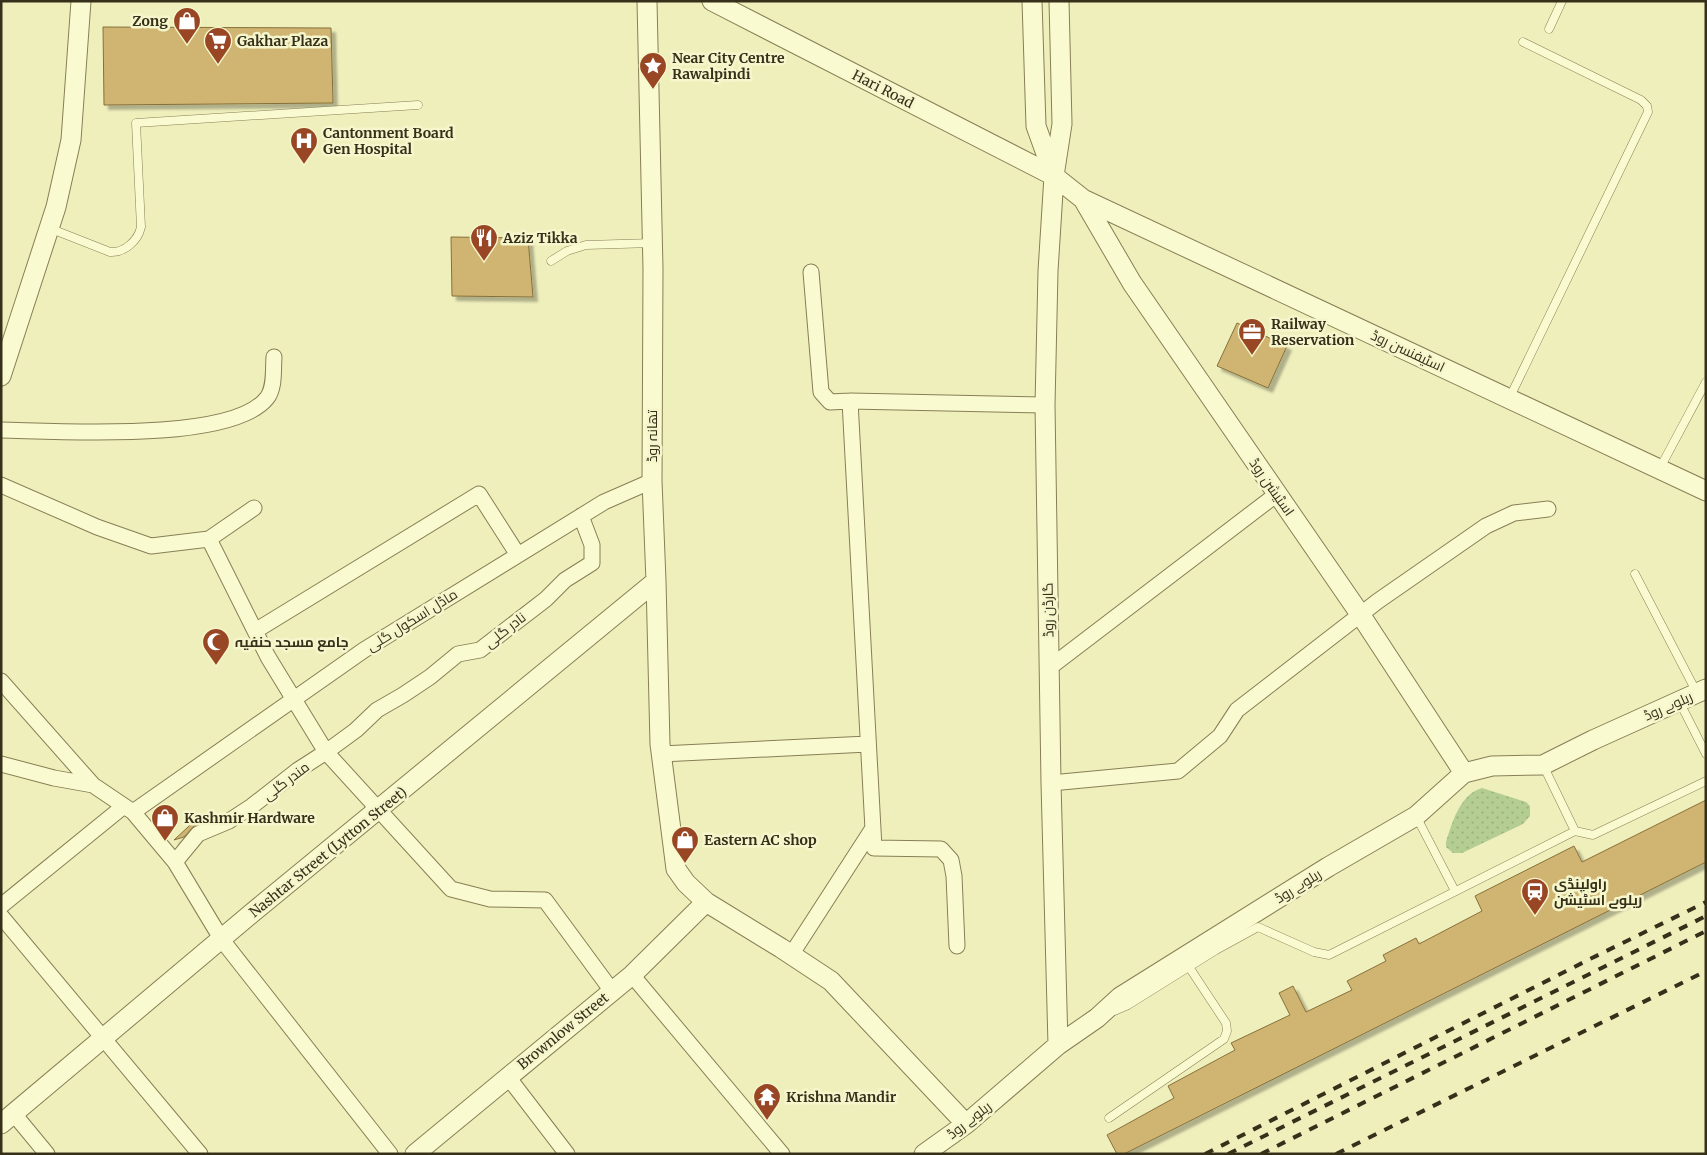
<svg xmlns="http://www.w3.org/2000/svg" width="1707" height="1155" viewBox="0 0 1707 1155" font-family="Merriweather,Cairo,serif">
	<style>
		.green { fill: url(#green-dots) }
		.building { fill: #cfb571; stroke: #87703a; filter: url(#shadow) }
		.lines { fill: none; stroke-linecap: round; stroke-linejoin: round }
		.service-casing { stroke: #877f55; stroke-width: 9 }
		.minor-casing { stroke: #877f55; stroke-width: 17 }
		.tertiary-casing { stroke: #877f55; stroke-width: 21 }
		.service { stroke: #fafad0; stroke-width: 8 }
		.minor { stroke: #fafad0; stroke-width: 15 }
		.tertiary { stroke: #fafad0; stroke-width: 19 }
		.rail { stroke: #36301b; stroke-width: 4; stroke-dasharray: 9 9; stroke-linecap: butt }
		.labels { text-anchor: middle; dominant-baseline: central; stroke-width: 5; stroke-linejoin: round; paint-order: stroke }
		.poi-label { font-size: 14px; font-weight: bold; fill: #36301b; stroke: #f6f6cc; text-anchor: start }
		.street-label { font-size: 14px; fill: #36301b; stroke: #f6f6cc }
	</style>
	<defs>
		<pattern id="green-dots" width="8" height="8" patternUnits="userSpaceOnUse" patternTransform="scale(1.25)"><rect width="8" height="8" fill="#b4cd90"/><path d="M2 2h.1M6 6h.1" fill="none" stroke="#9bb07c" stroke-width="1.8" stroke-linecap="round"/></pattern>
		<filter id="shadow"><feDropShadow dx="4.5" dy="4.5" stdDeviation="1" flood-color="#0004"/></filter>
	</defs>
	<rect width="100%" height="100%" fill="#efefbc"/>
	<path class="green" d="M1482,788l44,14 4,4v10l-7,8 -61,29h-9l-7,-6v-5c6,-19 14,-48 36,-54z"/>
	<path class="building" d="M103,27l228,1 2,75 -229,2z
		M451,237l77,1 5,59 -81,-1z
		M1237,323l50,23 -19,42 -51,-22z
		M1706,800v62l-582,292h-7l-10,-19 67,-37 -6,-12 67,-36 -4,-7 59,-28 -11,-22 14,-7 13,26 46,-22 -5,-9 39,-20 -3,-6 33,-17 3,6 63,-33 -7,-15 99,-50 8,16z
		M202,814l6,6 -14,6 -10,11 -10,3z"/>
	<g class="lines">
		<defs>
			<path id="service" d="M1549,29l13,-28
				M49,228l61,24c14,1 28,-11 31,-25l-5,-104 282,-18
				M551,261l16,-10 19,-6 67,-2
				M1509,399l139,-287 -1,-6 -6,-6 -118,-58
				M1660,468l46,-86
				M1635,574l62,119
				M1679,701l27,53
				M1543,765l32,66
				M1416,816l39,75
				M1114,1011l14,-6 88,-55 42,-23 56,25 15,3 246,-124 18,4 113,-54
				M1109,1118l115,-79 3,-8 -1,-8 -37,-56"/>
			<path id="minor" d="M811,272l10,120 9,10 20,-1 195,4
				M850,401l24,447 67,1 10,11 3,16 3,70
				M1,430c56,1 231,13 266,-32 8,-10 6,-28 7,-41
				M1,485l96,42 54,19 58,-7 45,-31
				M209,539l59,118 58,95 125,137 39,10 55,1 67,91
				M255,631l224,-137 39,61
				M1049,668l228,-174
				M1,681l92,104
				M661,754l207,-10
				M1,764l53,14 39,7 40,27 42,50 47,78 168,214
				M1051,783l127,-12 42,-35 17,-26 141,-109 108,-75 28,-13 34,-4
				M133,812l231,-162 240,-148 48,-21
				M175,862l23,-28 31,-13 23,-15 46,-36 28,-18 30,-22 21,-20 26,-15 27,-18 28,-23 22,-4 66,-51 19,-19 27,-17v-18l-11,-29
				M1,906l123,-100
				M1,916l199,238
				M791,955l82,-127
				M632,975l150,179
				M508,1077l59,77
				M14,1114l33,40"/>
			<path id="tertiary" d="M647,1l6,268 -1,212 4,100 4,163 16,125 10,14 20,19 75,46 50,33 135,143
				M712,1l342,175
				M1032,1l4,125 18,50 29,23 623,292
				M1083,199l49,84 228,331 104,159
				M1,376l55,-169 15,-67 10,-139
				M1058,1045l-7,-262 -6,-378 3,-134 6,-95 8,-52 -3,-123
				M1,1124l251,-211 404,-332
				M415,1154l217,-179 74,-73
				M924,1154l42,-30 92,-79 39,-27 23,-21 208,-130 88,-51 48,-43 28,-7 51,-1 50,-25 113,-51"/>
		</defs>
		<use href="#service" class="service-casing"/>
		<use href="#minor" class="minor-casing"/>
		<use href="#tertiary" class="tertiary-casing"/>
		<use href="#service" class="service"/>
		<use href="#minor" class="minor"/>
		<use href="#tertiary" class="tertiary"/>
		<path class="rail" d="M1205,1154l383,-194 118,-58
			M1228,1154l478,-238
			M1261,1154l445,-223
			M1336,1154l370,-183"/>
	</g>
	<defs>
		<symbol id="shop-pin" viewBox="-11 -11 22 30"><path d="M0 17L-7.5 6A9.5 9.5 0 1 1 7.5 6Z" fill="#984623" stroke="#f6f6cc"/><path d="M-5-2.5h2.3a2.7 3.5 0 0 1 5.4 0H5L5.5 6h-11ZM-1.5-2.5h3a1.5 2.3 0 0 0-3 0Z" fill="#fff"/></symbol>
		<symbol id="supermarket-pin" viewBox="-11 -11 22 30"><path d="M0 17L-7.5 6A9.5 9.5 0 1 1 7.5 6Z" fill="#984623" stroke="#f6f6cc"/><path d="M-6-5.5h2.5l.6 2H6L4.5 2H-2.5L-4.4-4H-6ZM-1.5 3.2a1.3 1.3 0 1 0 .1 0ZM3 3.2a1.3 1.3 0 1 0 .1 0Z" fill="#fff"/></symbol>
		<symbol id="sight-pin" viewBox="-11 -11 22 30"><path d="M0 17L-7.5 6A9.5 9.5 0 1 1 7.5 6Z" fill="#984623" stroke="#f6f6cc"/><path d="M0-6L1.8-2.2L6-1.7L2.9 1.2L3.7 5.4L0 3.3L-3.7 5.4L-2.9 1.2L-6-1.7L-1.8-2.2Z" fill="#fff"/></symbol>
		<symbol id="hospital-pin" viewBox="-11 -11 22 30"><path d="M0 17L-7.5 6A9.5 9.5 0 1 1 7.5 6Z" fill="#984623" stroke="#f6f6cc"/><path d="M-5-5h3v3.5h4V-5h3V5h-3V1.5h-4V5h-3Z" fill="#fff"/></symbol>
		<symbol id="restaurant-pin" viewBox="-11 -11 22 30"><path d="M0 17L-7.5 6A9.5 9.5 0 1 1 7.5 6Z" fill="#984623" stroke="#f6f6cc"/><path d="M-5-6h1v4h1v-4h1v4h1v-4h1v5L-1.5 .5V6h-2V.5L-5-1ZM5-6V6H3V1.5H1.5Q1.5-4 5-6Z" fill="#fff"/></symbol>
		<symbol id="office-pin" viewBox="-11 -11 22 30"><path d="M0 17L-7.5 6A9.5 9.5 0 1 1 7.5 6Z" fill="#984623" stroke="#f6f6cc"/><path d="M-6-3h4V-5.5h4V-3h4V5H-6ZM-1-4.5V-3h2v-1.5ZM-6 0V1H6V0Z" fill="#fff"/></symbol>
		<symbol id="mosque-pin" viewBox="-11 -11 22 30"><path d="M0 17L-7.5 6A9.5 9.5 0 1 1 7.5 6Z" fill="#984623" stroke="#f6f6cc"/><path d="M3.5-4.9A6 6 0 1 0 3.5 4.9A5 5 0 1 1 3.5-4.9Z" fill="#fff"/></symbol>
		<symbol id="station-pin" viewBox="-11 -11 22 30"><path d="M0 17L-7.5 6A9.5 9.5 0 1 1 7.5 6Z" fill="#984623" stroke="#f6f6cc"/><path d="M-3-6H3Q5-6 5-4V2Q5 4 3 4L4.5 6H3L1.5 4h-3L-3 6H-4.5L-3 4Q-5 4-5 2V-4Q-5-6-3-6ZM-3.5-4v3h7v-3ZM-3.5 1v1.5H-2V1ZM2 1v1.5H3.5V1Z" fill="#fff"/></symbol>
		<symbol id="temple-pin" viewBox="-11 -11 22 30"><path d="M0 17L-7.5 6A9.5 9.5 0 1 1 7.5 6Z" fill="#984623" stroke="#f6f6cc"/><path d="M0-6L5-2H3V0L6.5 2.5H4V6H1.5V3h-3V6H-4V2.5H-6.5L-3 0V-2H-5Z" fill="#fff"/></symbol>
	</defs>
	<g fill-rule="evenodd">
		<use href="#shop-pin" x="171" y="5" width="32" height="43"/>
		<use href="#supermarket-pin" x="202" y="25" width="32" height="43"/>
		<use href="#sight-pin" x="637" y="50" width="32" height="43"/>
		<use href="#hospital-pin" x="288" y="125" width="32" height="43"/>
		<use href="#restaurant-pin" x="468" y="222" width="32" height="43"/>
		<use href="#office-pin" x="1236" y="316" width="32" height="43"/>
		<use href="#mosque-pin" x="200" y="626" width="32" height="43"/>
		<use href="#shop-pin" x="149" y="802" width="32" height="43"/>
		<use href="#shop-pin" x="669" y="824" width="32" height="43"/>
		<use href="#station-pin" x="1519" y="876" width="32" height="43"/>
		<use href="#temple-pin" x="751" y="1081" width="32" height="43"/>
	</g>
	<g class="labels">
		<g class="poi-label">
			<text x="168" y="21" text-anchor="end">Zong</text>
			<text x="237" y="41">Gakhar Plaza</text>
			<text x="672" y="58">Near City Centre<tspan x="672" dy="16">Rawalpindi</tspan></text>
			<text x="323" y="133">Cantonment Board<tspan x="323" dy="16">Gen Hospital</tspan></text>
			<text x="503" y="238">Aziz Tikka</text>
			<text x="1271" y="324">Railway<tspan x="1271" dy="16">Reservation</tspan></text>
			<text x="235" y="642">جامع مسجد حنفیہ</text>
			<text x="184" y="818">Kashmir Hardware</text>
			<text x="704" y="840">Eastern AC shop</text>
			<text x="1554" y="884">راولپنڈی<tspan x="1554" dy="16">ریلوے اسٹیشن</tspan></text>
			<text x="786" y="1097">Krishna Mandir</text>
		</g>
		<g class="street-label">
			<text transform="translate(883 89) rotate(27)">Hari Road</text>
			<text transform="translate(1408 351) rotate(25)">اسٹیفنسن روڈ</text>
			<text transform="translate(652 436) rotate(-90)">تھانہ روڈ</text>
			<text transform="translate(1272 487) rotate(55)">اسٹیشن روڈ</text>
			<text transform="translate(1048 610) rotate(-91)">گارڈن روڈ</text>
			<text transform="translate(412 620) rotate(-32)">ماڈل اسکول گلی</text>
			<text transform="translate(505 630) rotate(-38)">نادر گلی</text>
			<text transform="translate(1668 706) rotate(-24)">ریلوے روڈ</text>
			<text transform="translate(286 781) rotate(-37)">مندر گلی</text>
			<text transform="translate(328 852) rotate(-39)">Nashtar Street (Lytton Street)</text>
			<text transform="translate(1298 886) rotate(-32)">ریلوے روڈ</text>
			<text transform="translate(563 1031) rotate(-39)">Brownlow Street</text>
			<text transform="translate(969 1120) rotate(-38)">ریلوے روڈ</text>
		</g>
	</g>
	<rect width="1707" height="1155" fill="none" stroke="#36301b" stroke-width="5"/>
</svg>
